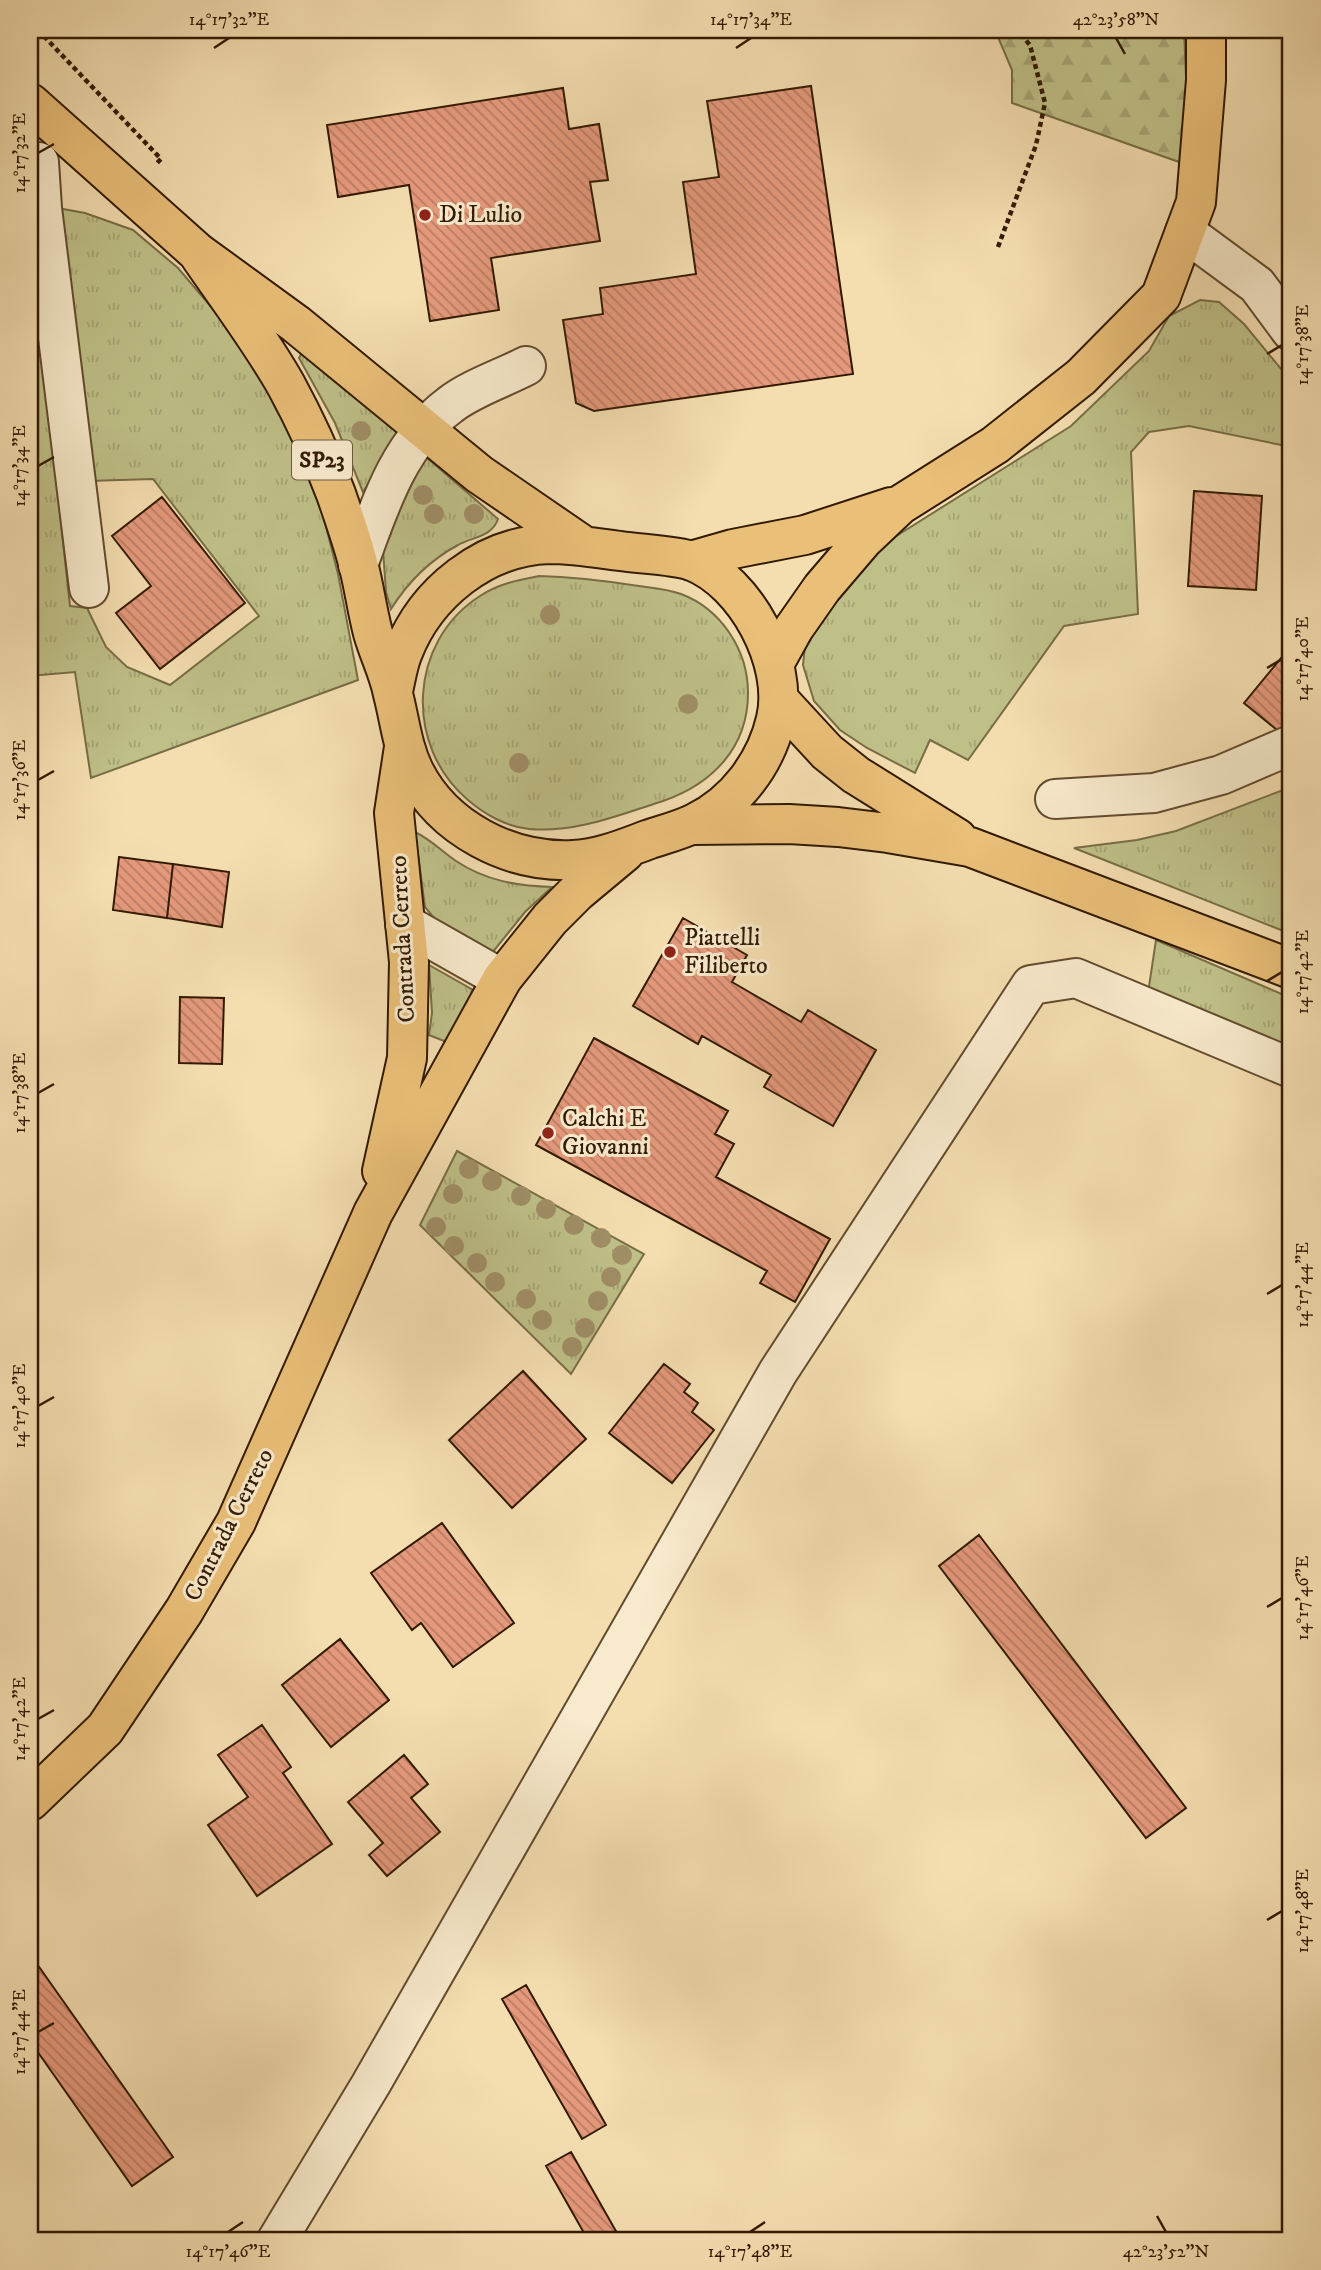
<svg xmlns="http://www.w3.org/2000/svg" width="1321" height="2270" viewBox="0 0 1321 2270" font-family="'IM FELL DW Pica',serif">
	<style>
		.grass { fill: url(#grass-tufts); stroke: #786d45; stroke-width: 2 }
		.forest { fill: url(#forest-firs); stroke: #786d45; stroke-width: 2 }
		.building { fill: url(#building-back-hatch); stroke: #321a02; stroke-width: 2 }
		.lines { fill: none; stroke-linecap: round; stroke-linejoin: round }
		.minor-casing { stroke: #624b2e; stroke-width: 42 }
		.major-casing { stroke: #321a02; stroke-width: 42 }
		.highway-casing { stroke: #321a02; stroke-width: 42 }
		.path { stroke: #321a02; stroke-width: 4.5; stroke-dasharray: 5 3.5; stroke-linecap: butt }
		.minor { stroke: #f8eacc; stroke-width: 38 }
		.major { stroke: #eabf78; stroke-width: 38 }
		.highway { stroke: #eabf78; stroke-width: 38 }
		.tree { fill: #a08e66 }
		.ticks { fill: none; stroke: #321a02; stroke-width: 2.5 }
		.poi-dot { fill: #8f2418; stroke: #f8eacc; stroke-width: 2.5 }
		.labels { text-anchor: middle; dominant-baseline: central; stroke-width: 6; stroke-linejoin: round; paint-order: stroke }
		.shield { fill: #f8eacc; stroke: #6d583f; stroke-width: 2 }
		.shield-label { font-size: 23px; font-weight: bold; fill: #321a02 }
		.poi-label { font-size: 24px; fill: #321a02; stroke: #f8eacc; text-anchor: start }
		.street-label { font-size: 24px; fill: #321a02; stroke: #f8eacc }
		.neatline { fill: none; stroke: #321a02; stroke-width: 2.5 }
		.ticks-label { font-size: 18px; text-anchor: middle; fill: #321a02 }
	</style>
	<defs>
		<pattern id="grass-tufts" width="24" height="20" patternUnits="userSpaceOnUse" patternTransform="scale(1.75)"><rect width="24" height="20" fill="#bfc088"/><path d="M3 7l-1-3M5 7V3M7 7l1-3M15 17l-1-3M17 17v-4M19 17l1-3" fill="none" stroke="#a5a474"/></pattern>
		<pattern id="forest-firs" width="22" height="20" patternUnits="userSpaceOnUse" patternTransform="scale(1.75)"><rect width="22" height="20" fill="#bfc088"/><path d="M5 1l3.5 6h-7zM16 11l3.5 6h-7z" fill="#a5a474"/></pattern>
		<pattern id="building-back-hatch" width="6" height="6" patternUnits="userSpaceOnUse" patternTransform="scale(1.75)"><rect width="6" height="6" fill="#e5997c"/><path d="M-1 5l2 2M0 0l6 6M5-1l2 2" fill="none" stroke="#ba7c63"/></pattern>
	</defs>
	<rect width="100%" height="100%" fill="#f4deb0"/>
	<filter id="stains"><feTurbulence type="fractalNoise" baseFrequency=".00286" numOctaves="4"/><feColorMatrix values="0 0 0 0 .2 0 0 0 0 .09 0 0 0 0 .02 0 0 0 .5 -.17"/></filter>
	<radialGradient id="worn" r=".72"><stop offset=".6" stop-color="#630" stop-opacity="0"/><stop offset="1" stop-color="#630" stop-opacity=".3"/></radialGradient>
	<path class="grass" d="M52,207l33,6 48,17 45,38 52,61 38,52 52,122 18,71 20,106 -267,98 -16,-106 -45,4v-439l40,369 17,2 19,39 21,20 43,18 89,-69 -106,-137 -65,2z
		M1200,300l19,2 25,22 47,57v66l-102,-21 -40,6 -18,20 7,162 -74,12 -96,134 -38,-20 -15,33 -48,-25 -27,-18 -26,-29 -11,-36 4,-38 27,-40 56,-47 181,-114 78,-75 20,-35z
		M303,350l98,84 -38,58 -28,-69 -36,-65z
		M426,457l72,62c-6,18 -26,18 -40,26 -28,15 -50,37 -67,64l-5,-17 -3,-42 20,-60z
		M539,576c34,1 67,5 100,10 14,2 29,3 42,8 40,15 67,56 67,99 0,55 -36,91 -85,108 -44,14 -87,32 -134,28 -22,-2 -45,-15 -61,-29 -64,-54 -60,-158 12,-204 18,-12 38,-16 59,-20z
		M1291,787v147l-217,-86 63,-8 39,-9z
		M415,832c15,7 28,20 41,29 30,20 62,25 96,26l-27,25 -33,41 -50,-25 -17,-21z
		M1156,940l135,58v73l-146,-58z
		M429,965l44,25 -24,53 -20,-8 3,-22z
		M457,1151l187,103 -73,120 -151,-149z"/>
	<path class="forest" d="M995,30h189l3,71 -5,62 -170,-60v-33z"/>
	<path class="building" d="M811,86l42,288 -259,37 -18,-8 -13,-83 40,-6 -3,-26 96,-14 -13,-92 36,-5 -12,-76z
		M563,88l6,41 30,-5 9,56 -18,2 10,59 -109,17 8,52 -69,11 -21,-136 -71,12 -11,-72z
		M1194,491l68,5 -6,94 -68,-4z
		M162,497l83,106 -85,66 -44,-56 35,-27 -39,-50z
		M1291,646v89l-3,4 -44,-36z
		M119,857l54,7 -6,54 -54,-8z
		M173,864l56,8 -7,55 -55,-9z
		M683,918l64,37 -15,27 69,40 7,-12 68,40 -43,76 -69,-39 7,-12 -69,-39 -4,8 -65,-38z
		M180,997l44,1 -2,66 -43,-1z
		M594,1038l134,73 -13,23 19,10 -18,33 114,62 -35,63 -35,-19 7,-12 -231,-126z
		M664,1364l26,20 -6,8 14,11 -6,9 22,18 -42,53 -63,-50z
		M523,1371l63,68 -74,69 -63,-68z
		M442,1523l72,100 -61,44 -32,-44 -9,7 -41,-57z
		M979,1535l207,273 -40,30 -207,-272z
		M340,1639l49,61 -58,47 -49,-62z
		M262,1725l29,42 -8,6 49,71 -75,52 -49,-71 40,-28 -30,-42z
		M404,1755l24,29 -17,14 29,34 -53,44 -18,-21 14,-12 -35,-41z
		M30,1954l143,203 -41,29 -102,-145z
		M526,1985l80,140 -24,14 -80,-140z
		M571,2152l50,88h-33l-42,-74z"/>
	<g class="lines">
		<defs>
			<path id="minor" d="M39,162l3,46 47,380
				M1185,232l72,53 34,46
				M358,565c21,-58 41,-122 92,-160 20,-16 53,-27 76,-39
				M1055,799l99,-6 67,-18 70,-30
				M405,924l97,55
				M277,2240l94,-156 407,-712 253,-387 45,-7 215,90"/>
			<path id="major" d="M30,103l167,149 99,72 183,150 105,72
				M197,252c30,44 63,87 89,133 19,35 36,72 50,109 8,23 16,46 22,69 6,23 9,47 15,70 6,21 16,40 20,61 7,27 9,52 21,77 29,58 96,92 159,89 27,-1 52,-12 77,-21 15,-5 31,-9 45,-16 41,-20 71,-60 81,-104 13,-56 -30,-137 -84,-158 -17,-6 -52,-7 -72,-10 -23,-3 -47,-7 -71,-7 -65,2 -123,49 -146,108 -5,12 -7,26 -10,39
				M691,561l42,-12 72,-14 86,-28
				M774,664l20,-36 28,-40 41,-48 37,-35 95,-60 86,-68 80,-81 35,-94 10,-122v-50
				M382,1171l25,-113 2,-96 -15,-149 10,-66
				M30,1801l75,-72 79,-118 52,-89 137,-309 129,-234 48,-60 27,-27 48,-40"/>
			<path id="highway" d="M779,700l48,52 29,23 101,63
				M692,825l97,-1 49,3 50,6 82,14 321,122"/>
		</defs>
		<use href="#minor" class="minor-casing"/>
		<use href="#major" class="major-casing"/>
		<use href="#highway" class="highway-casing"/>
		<path class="path" d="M38,30l123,129 -4,4
			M998,247l38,-102 9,-42 -15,-58 -13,-15"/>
		<use href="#minor" class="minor"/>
		<use href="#major" class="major"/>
		<use href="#highway" class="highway"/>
	</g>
	<g class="tree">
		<circle cx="361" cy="431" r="10"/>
		<circle cx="423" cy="495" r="10"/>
		<circle cx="434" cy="514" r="10"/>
		<circle cx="474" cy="514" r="10"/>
		<circle cx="550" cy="615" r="10"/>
		<circle cx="688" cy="704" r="10"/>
		<circle cx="519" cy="763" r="10"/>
		<circle cx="469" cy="1169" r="10"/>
		<circle cx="492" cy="1181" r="10"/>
		<circle cx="453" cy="1194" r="10"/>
		<circle cx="521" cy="1196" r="10"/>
		<circle cx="546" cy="1209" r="10"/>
		<circle cx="574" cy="1225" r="10"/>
		<circle cx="436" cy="1227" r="10"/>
		<circle cx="601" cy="1238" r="10"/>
		<circle cx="454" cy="1246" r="10"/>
		<circle cx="622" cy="1255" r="10"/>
		<circle cx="477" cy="1263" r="10"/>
		<circle cx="611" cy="1277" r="10"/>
		<circle cx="495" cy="1282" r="10"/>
		<circle cx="526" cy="1299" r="10"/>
		<circle cx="598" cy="1301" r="10"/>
		<circle cx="542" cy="1320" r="10"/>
		<circle cx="585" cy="1328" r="10"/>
		<circle cx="572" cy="1347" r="10"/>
	</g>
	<path class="ticks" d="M1116,38l9,16M214,48l15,-10M736,48l15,-10M38,153l16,-9M1267,354l15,-9M38,466l16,-9M1267,668l15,-9M38,780l16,-9M1267,981l15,-9M38,1093l16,-9M1267,1294l15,-9M38,1406l16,-9M1267,1607l15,-9M38,1719l16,-9M1267,1920l15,-9M38,2032l16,-9M1157,2216l9,16M228,2232l15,-10M750,2232l15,-10"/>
	<g class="poi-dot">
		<circle cx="425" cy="215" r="7"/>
		<circle cx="670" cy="952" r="7"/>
		<circle cx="548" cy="1133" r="7"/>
	</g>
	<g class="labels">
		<rect class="shield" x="292" y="440.5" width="60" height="39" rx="5"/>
		<g class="shield-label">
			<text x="322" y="460">SP23</text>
		</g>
		<g class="poi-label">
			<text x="439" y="215">Di Lulio</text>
			<text x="684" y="938">Piattelli<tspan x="684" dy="28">Filiberto</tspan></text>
			<text x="562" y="1119">Calchi E<tspan x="562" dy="28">Giovanni</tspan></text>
		</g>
		<g class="street-label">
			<text transform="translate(403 939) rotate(-93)">Contrada Cerreto</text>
			<text transform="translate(229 1525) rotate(-63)">Contrada Cerreto</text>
		</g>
	</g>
	<rect width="1321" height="2270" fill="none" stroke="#f4deb0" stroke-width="77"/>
	<rect x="38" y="38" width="1244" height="2194" class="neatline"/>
	<g class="ticks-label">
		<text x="229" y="25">14°17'32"E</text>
		<text x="751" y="25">14°17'34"E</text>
		<text x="1116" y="25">42°23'58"N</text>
		<text transform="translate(19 153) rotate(-90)" y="6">14°17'32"E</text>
		<text transform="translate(1302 345) rotate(-90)" y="6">14°17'38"E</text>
		<text transform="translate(19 466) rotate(-90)" y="6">14°17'34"E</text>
		<text transform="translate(1302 659) rotate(-90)" y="6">14°17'40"E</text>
		<text transform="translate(19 780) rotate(-90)" y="6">14°17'36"E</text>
		<text transform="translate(1302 972) rotate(-90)" y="6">14°17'42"E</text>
		<text transform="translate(19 1093) rotate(-90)" y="6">14°17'38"E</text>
		<text transform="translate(1302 1285) rotate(-90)" y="6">14°17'44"E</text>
		<text transform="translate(19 1406) rotate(-90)" y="6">14°17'40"E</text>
		<text transform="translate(1302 1598) rotate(-90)" y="6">14°17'46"E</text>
		<text transform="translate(19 1719) rotate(-90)" y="6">14°17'42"E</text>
		<text transform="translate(1302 1911) rotate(-90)" y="6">14°17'48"E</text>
		<text transform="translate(19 2032) rotate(-90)" y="6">14°17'44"E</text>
		<text x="228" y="2257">14°17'46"E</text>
		<text x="750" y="2257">14°17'48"E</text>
		<text x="1166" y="2257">42°23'52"N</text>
	</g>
	<rect width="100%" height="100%" filter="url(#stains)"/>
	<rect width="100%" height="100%" fill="url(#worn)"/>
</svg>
